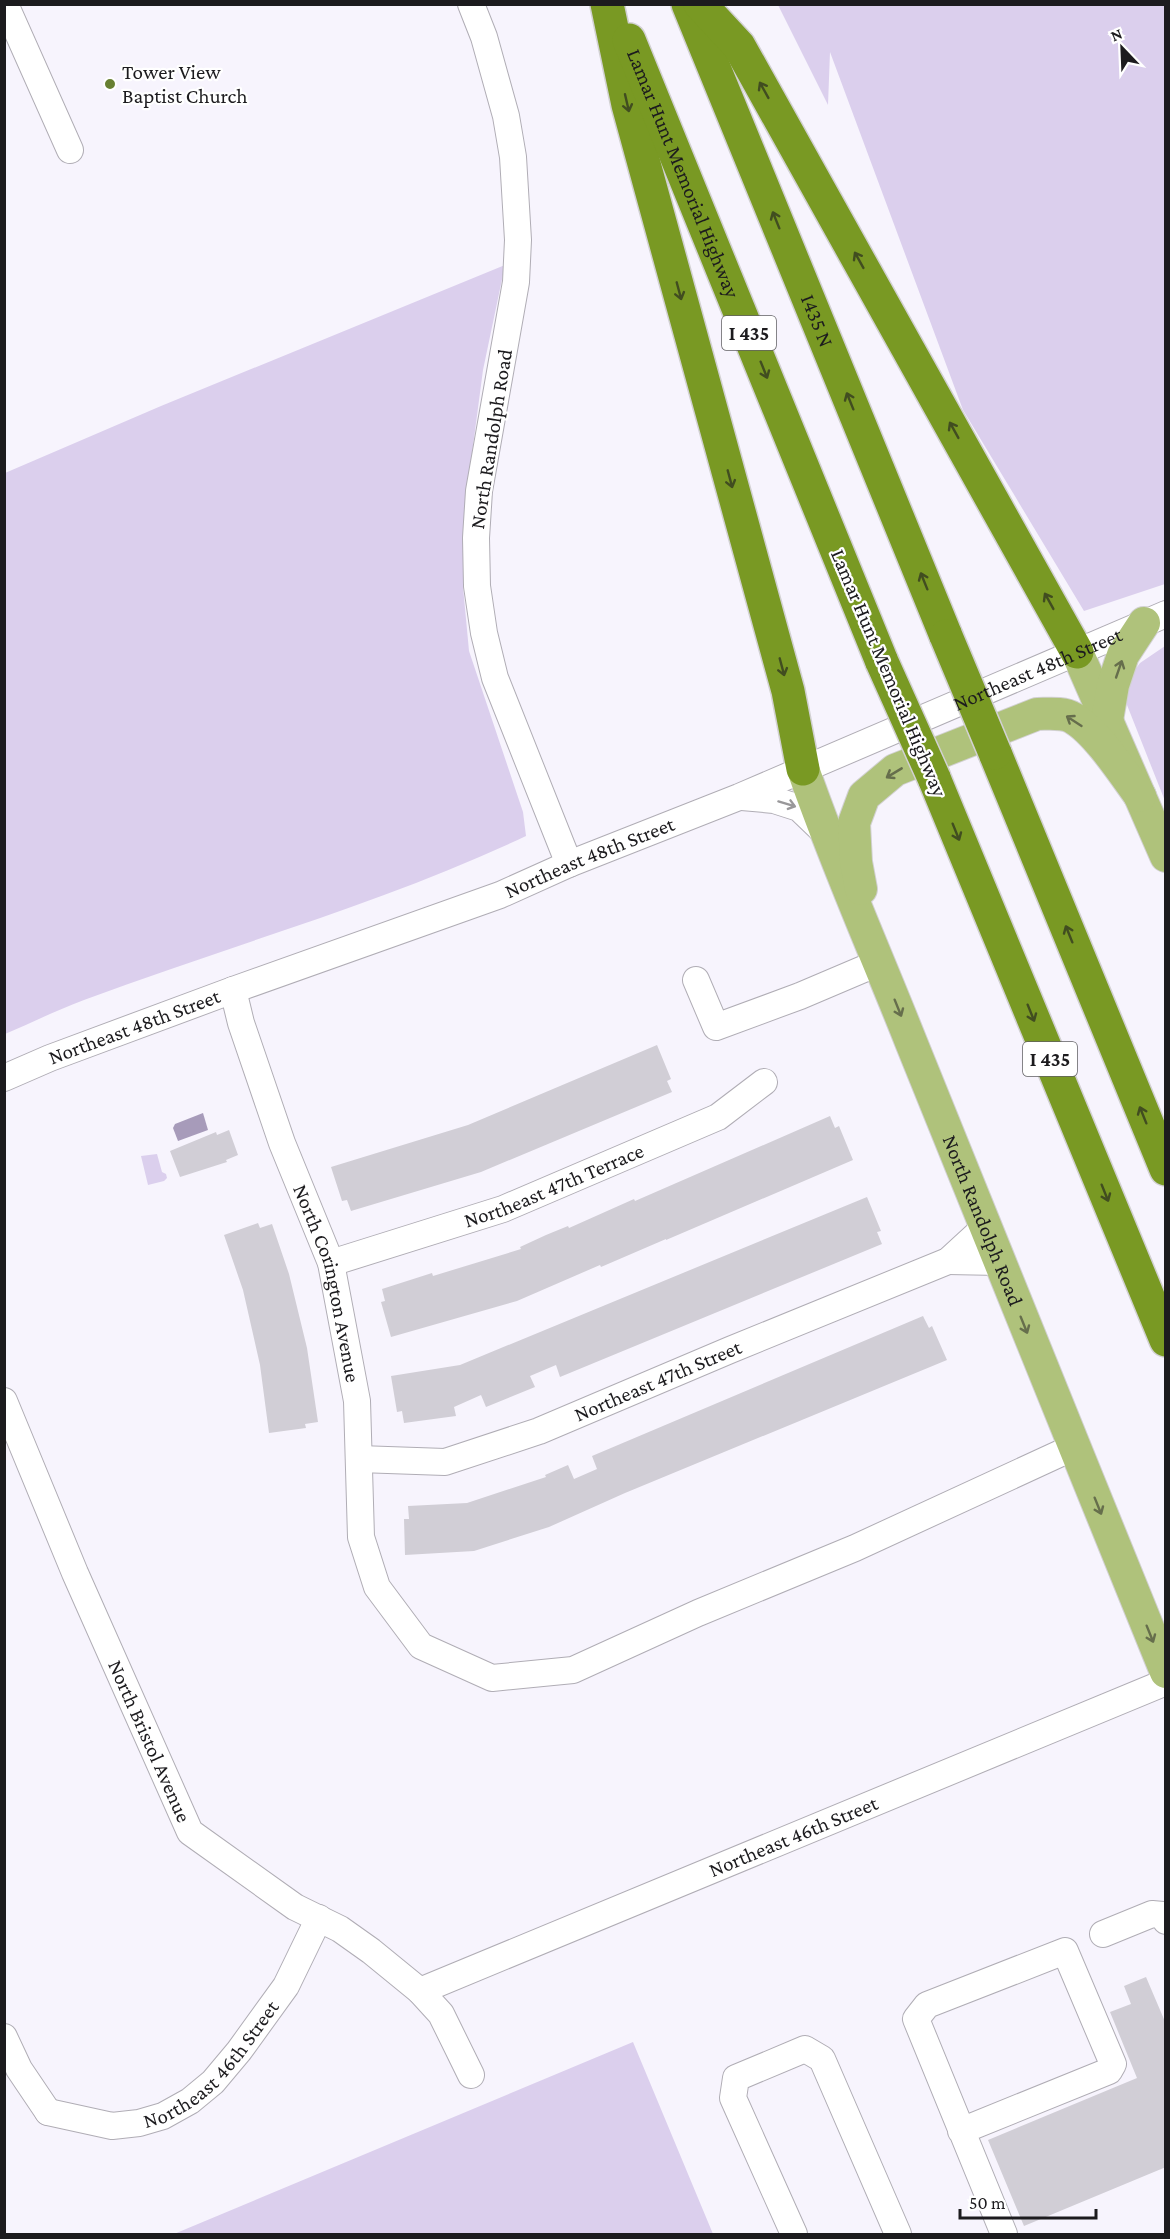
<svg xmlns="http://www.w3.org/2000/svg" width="1170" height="2239" viewBox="0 0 1170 2239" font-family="'Crimson Pro',serif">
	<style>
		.green { fill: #dbcfed }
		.water { fill: #a79bba }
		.building { fill: #d1ced6 }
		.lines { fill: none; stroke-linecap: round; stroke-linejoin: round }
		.minor-casing { stroke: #b0adb5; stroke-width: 28 }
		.major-casing { stroke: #d2d1d2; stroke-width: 34 }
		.highway-casing { stroke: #d2d1d2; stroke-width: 36 }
		.minor { stroke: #fff; stroke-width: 26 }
		.major { stroke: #afc27b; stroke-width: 32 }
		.highway { stroke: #799923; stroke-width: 33 }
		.highway-bridge-casing { stroke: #d2d1d2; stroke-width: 36; stroke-linecap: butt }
		.highway-bridge { stroke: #799923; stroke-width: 33 }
		.oneway { stroke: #414d20 }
		.oneway2 { stroke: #666e4c }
		.oneway3 { stroke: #99989a }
		.poi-dot { fill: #688032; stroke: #fff; stroke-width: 2 }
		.labels { text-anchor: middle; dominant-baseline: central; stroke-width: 4.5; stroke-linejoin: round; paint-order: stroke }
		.shield { fill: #fff; stroke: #605f62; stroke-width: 1.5 }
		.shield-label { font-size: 20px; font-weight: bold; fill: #1c1b1e }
		.poi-label { font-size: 21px; fill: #1c1b1e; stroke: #fff; text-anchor: start }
		.street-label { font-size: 21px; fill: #1c1b1e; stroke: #fff }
	</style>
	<rect width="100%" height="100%" fill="#f7f4fd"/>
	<path class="green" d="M778,5h387v579l-81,27 -121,-201 -133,-358 -2,53z
		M505,265l-22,105 -14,106 -6,111 6,64 54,161 3,24c-142,67 -295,109 -442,164 -27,10 -53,23 -79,34v-561l156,-67z
		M1165,646v155l-38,-96 -2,-22 15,-20z
		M157,1154l5,18 4,2 1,4 -3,3 -16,4 -7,-29z
		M633,2042l80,192h-539z"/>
	<path class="water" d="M203,1113l5,17 -30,11 -5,-13 2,-4z"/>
	<path class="building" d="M657,1045l14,34 -4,2 5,11 -191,80 -130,39 -4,-11 -5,1 -11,-34 137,-42z
		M830,1116l5,12 4,-2 14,34 -187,80v-1l-65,28 -1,-2 -83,36 -126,36 -10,-35 4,-1 -3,-12 50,-16 1,3 88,-27 -1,-2 26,-12 22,-9 1,2 65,-29 1,2z
		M229,1130l9,25 -12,5 1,2 -47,15 -10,-26 46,-19 1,3z
		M867,1197l14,34 -4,1 5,12 -322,133 -4,-12 -26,11 5,11 -49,20 -5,-12 -27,12 2,9 -52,7 -2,-12 -5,1 -6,-36 69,-11z
		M258,1223l2,5 12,-4 17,50 18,74 11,74 -13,2 1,4 -37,5 -9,-68 -17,-75 -19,-55z
		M923,1316l6,12 3,-2 15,34 -322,133 -76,34 -75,24 -69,4 -1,-36h5l-1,-13 59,-3 79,-26 -1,-2 23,-10 6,14 23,-10 -5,-13z
		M1146,1977l20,47v143l-142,59 -36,-86 149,-62 -27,-66 21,-8 -7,-18z"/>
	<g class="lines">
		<defs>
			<g id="minor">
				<path d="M5,4l65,146"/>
				<path d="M471,4l13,33 22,79 7,41 5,83 -2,42 -37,209 -3,47 1,48 7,47 11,45 74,186"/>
				<path d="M742,797l32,3 25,8 26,25"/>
				<path d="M696,980l20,47 84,-31 80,-34"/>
				<path id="s1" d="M233,990l8,33 41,120 49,120 26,138 4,136 16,50 44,59 71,32 81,-8 125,-57 157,-65 219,-101"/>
				<path id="s2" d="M4,1078l46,-20 183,-68 267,-95 69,-31 170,-67 427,-183"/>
				<path d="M948,1261l51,1"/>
				<path id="s3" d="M331,1263l172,-54 215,-92 46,-35"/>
				<path id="s4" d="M4,1401l71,172 115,259 105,75 45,22 31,22 49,40 21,23 30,61"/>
				<path id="s5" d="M359,1459l86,3 94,-31 191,-81 218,-89 37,-34"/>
				<path d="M1103,1934l49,-20 11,1 3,6"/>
				<path id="s6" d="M420,1991l746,-309"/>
				<path d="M4,2037l15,32 29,43"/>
				<path id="s7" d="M48,2112l64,14 27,-3 24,-7 27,-15 23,-19 26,-31 47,-65 33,-68"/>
				<path d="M961,2131l148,-60 4,-7 -48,-113 -138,54 -11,14 88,215"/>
				<path d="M794,2234l-61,-136 3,-20 69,-29 17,10 76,175"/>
			</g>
			<g id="major">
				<path d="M1077,652l89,204"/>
				<path d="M1107,720l6,-35 10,-30 21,-32"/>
				<path id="s8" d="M803,769c32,93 72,182 108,273 84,210 170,420 255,630"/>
				<path d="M861,889l-5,-27 -2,-39 10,-27 31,-26 142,-56c11,0 26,-2 36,4 23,13 51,56 67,78"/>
			</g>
			<g id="highway">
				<path d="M607,4l21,101 160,586 15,78"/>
				<path id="s9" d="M688,4l258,632"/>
				<path d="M700,4l39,42 338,606"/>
				<path id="s10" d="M629,40l253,622"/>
				<path d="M995,753l171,416"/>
				<path d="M934,778l232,562"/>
			</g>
		</defs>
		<use href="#minor" class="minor-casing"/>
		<use href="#major" class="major-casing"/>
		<use href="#highway" class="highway-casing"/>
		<use href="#minor" class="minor"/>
		<use href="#major" class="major"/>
		<use href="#highway" class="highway"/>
		<defs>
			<path id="highway-bridge" d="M946,636l49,117
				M882,662l52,116"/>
		</defs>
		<use href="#highway-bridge" class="highway-bridge-casing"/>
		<use href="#highway-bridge" class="highway-bridge"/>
	</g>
	<defs><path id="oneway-shaft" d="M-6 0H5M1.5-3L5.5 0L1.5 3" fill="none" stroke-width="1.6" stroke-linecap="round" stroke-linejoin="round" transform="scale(1.5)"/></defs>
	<g class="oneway">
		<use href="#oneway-shaft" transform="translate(764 90) rotate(-119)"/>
		<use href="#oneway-shaft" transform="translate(627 103) rotate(77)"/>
		<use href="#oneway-shaft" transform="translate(776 220) rotate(-112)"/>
		<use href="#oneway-shaft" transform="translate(859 260) rotate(-119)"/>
		<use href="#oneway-shaft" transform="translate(679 291) rotate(75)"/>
		<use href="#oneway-shaft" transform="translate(764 370) rotate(68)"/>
		<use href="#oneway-shaft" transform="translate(850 401) rotate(-112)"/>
		<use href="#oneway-shaft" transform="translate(954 430) rotate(-119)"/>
		<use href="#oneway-shaft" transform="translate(730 479) rotate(75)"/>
		<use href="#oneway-shaft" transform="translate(924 581) rotate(-112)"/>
		<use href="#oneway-shaft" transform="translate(1049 601) rotate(-119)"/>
		<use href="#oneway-shaft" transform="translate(782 667) rotate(75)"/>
		<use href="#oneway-shaft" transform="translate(956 832) rotate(68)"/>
		<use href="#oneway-shaft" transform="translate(1069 934) rotate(-112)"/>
		<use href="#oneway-shaft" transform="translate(1031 1013) rotate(68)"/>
		<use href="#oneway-shaft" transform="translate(1143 1115) rotate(-112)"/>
		<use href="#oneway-shaft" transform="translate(1105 1193) rotate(68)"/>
	</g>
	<g class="oneway2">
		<use href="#oneway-shaft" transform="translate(1119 669) rotate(-71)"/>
		<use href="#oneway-shaft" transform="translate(1074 721) rotate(-147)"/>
		<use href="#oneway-shaft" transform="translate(894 773) rotate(149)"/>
		<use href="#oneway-shaft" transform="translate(898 1008) rotate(68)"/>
		<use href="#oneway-shaft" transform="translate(1024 1325) rotate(68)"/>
		<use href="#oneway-shaft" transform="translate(1098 1506) rotate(68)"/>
		<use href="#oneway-shaft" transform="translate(1150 1634) rotate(68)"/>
	</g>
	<use class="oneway3" href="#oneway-shaft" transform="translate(787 804) rotate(17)"/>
	<circle class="poi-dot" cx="110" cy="84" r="6"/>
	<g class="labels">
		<g class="shield">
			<rect x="722" y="316" width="54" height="34" rx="4.5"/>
			<rect x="1023" y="1042" width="54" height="34" rx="4.5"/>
		</g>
		<g class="shield-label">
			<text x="749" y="333">I 435</text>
			<text x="1050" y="1059">I 435</text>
		</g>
		<g class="poi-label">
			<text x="122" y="72">Tower View<tspan x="122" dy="24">Baptist Church</tspan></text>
		</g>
		<g class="street-label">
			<text stroke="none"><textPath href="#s10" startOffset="144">Lamar Hunt Memorial Highway</textPath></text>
			<text stroke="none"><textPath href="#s9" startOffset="342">I435 N</textPath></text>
			<text transform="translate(491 439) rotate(-81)">North Randolph Road</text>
			<text stroke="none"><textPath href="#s2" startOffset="1112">Northeast 48th Street</textPath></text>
			<text transform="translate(889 673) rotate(67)">Lamar Hunt Memorial Highway</text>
			<text stroke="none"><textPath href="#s2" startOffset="626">Northeast 48th Street</textPath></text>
			<text stroke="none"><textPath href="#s2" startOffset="140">Northeast 48th Street</textPath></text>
			<text stroke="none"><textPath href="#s3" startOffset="236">Northeast 47th Terrace</textPath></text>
			<text stroke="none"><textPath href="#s8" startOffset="486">North Randolph Road</textPath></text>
			<text stroke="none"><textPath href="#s1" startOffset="309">North Corington Avenue</textPath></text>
			<text stroke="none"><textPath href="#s5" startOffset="314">Northeast 47th Street</textPath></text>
			<text stroke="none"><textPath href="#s4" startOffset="370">North Bristol Avenue</textPath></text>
			<text stroke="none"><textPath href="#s6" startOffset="404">Northeast 46th Street</textPath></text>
			<text stroke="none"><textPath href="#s7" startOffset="188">Northeast 46th Street</textPath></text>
		</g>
	</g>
	<rect width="1170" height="2239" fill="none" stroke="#1c1b1e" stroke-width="12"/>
	<g transform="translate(1122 48) rotate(337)" stroke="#ffffff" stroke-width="4.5" paint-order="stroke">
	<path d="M0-4.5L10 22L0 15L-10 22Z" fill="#1c1b1e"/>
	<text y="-9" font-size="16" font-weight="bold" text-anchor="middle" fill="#1c1b1e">N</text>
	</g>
	<path d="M960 2209v9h136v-9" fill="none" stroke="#1c1b1e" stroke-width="3"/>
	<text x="969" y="2209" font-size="18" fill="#1c1b1e" stroke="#ffffff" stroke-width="4.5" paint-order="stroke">50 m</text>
</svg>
